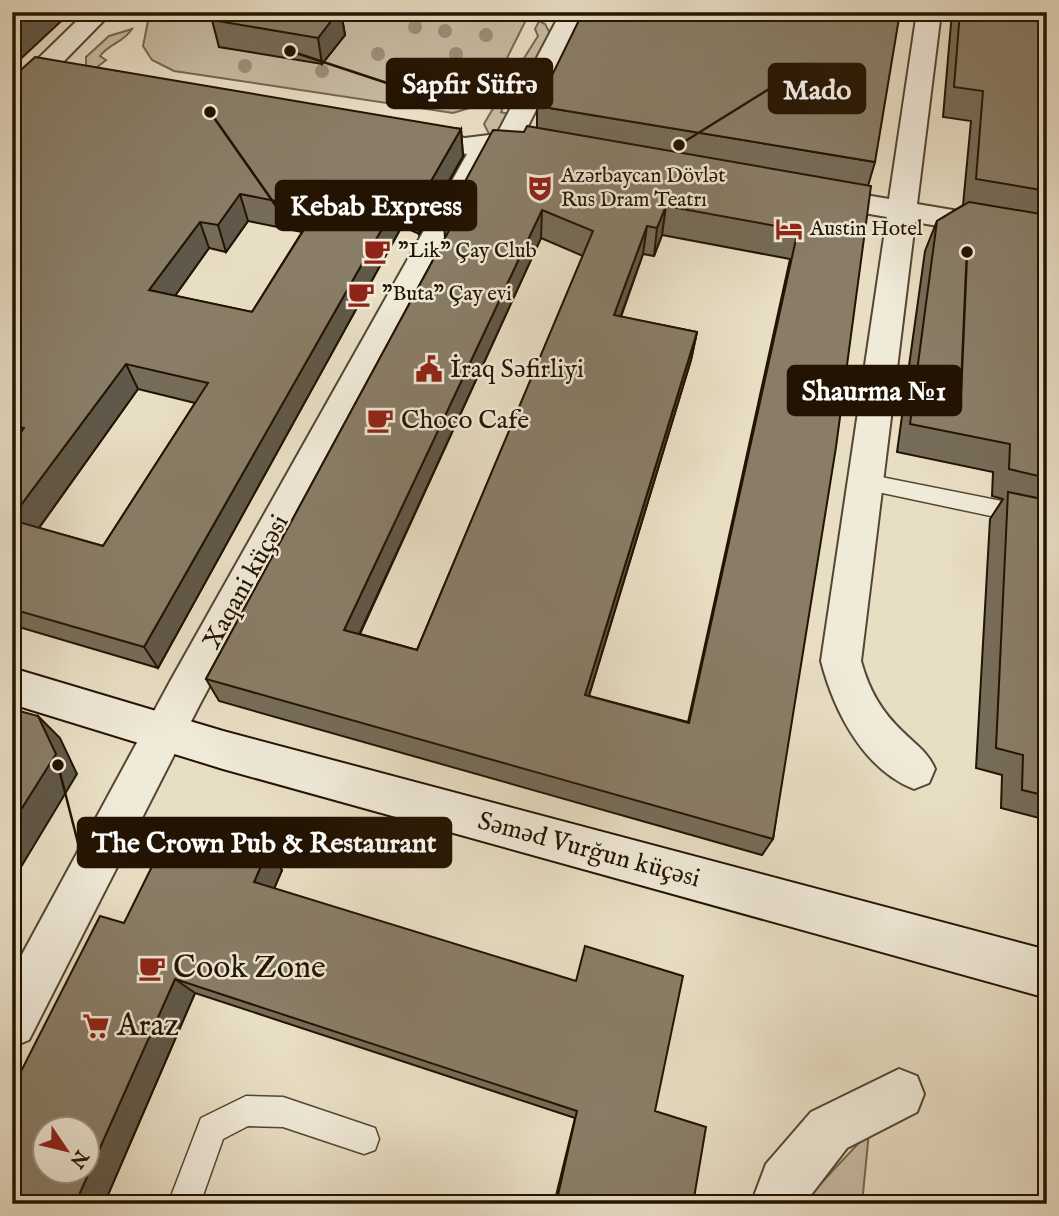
<svg xmlns="http://www.w3.org/2000/svg" width="1059" height="1216" viewBox="0 0 1059 1216" font-family="'IM FELL English',serif">
	<style>
		.green { fill: #c7bba3; stroke: #756752; stroke-width: 2 }
		.lines { fill: none; stroke-linecap: round; stroke-linejoin: round }
		.lane-casing { stroke: #544632; stroke-width: 3 }
		.street-casing { stroke: #544632; stroke-width: 4 }
		.secondary-casing { stroke: #231302; stroke-width: 4 }
		.lane { fill: #f0ead9; fill-rule: evenodd }
		.street { fill: #f0ead9; fill-rule: evenodd }
		.secondary { fill: #f0ead9; fill-rule: evenodd }
		.tree { fill: #9b8f78 }
		.wall { fill: #766c59; stroke: #231302; stroke-width: 2; fill-rule: evenodd }
		.shaded-wall { fill: #605848; stroke: #231302; stroke-width: 2 }
		.building { fill: #897d67; stroke: #231302; stroke-width: 2; fill-rule: evenodd }
		.labels { text-anchor: middle; dominant-baseline: central; stroke-width: 5; stroke-linejoin: round; paint-order: stroke }
		.far-poi-label { font-size: 21px; fill: #231302; stroke: #f0ead9; text-anchor: start }
		.poi-label { font-size: 26px; fill: #231302; stroke: #f0ead9; text-anchor: start }
		.street-label { font-size: 26px; fill: #231302; stroke: #f0ead9 }
		.near-poi-label { font-size: 32px; fill: #231302; stroke: #f0ead9; text-anchor: start }
		.leader { fill: none; stroke: #231302; stroke-width: 2.5 }
		.callout-dot { fill: #231302; stroke: #f0ead9; stroke-width: 2.5 }
		.callout { fill: #231302; stroke: #231302; stroke-width: 2.5 }
		.callout-label { font-size: 28px; text-anchor: middle; font-weight: bold; fill: #fff }
	</style>
	<rect width="100%" height="100%" fill="#e8dec4"/>
	<filter id="stains"><feTurbulence type="fractalNoise" baseFrequency=".00286" numOctaves="4"/><feColorMatrix values="0 0 0 0 .2 0 0 0 0 .09 0 0 0 0 .02 0 0 0 .5 -.17"/></filter>
	<radialGradient id="worn" r=".72"><stop offset=".6" stop-color="#630" stop-opacity="0"/><stop offset="1" stop-color="#630" stop-opacity=".3"/></radialGradient>
	<path class="green" d="M156,12h374l-42,84 -12,10 -23,7 -279,-42 -22,-11 -9,-14 5,-25z
		M539,21l6,3 6,11 -16,31 -19,11 5,-14 17,-27 -3,-7z
		M132,29c-9,14 -22,14 -32,27l6,4 -10,8h-10v-11l23,-21z
		M527,82l-9,18 -13,3 -4,9 7,2 -3,14 -15,8 -6,-12c11,-20 19,-34 43,-42z
		M869,1132l-7,72h-53l1,-9z"/>
	<g class="lines">
		<defs>
			<path id="lane" d="M866,474l181,36v18l-188,-40 -3,-6 3,-6z
				M246,1096l37,1 92,31 4,11 -4,11 -11,4 -81,-27 -35,-1 -25,13 -23,65h-32l33,-86z"/>
			<path id="street" d="M86,12h26l-91,93 -9,2v-23z
				M561,12h24l-62,124 25,5 4,6 -4,6c-18,4 -34,-5 -52,-3l-296,554 -171,336 -17,7v-74l160,-295 295,-524 -66,-12 -3,-6 3,-6 10,-2 54,10 32,-4z
				M917,12h24l-24,192 130,22v19l-132,-23 -54,439c8,29 20,50 42,71 13,13 25,20 32,37l-6,14 -15,6c-51,-20 -80,-78 -93,-128l66,-444 -69,-12 -10,-3 -4,-6 4,-6 10,-3 71,12z
				M899,1069l18,7 7,18 -7,18 -70,36 -43,56h-53l15,-40 45,-52z"/>
			<path id="secondary" d="M12,668l211,63 824,219v48l-824,-229 -211,-65z"/>
		</defs>
		<use href="#lane" class="lane-casing"/>
		<use href="#street" class="street-casing"/>
		<use href="#secondary" class="secondary-casing"/>
		<use href="#lane" class="lane"/>
		<use href="#street" class="street"/>
		<use href="#secondary" class="secondary"/>
	</g>
	<g class="tree">
		<circle cx="415" cy="27" r="7"/>
		<circle cx="445" cy="31" r="7"/>
		<circle cx="486" cy="35" r="7"/>
		<circle cx="378" cy="54" r="7"/>
		<circle cx="456" cy="54" r="7"/>
		<circle cx="245" cy="66" r="7"/>
		<circle cx="322" cy="71" r="7"/>
	</g>
	<path class="wall" d="M219,12h122l4,23 -23,29 -103,-17 -7,-27z
		M952,12h95v808l-46,-12 1,-33 -26,-7 14,-249 13,-20 -11,-3 1,-24 -96,-20 28,-201 12,-30 26,-16 8,-84 -28,-4z
		M12,74l2,3 447,52 2,27 -44,78 -17,-8 -244,442 -146,-43zM248,221l54,11 -50,80 -77,-16 34,-48 17,4zM138,389l57,14 -92,143 -64,-18z
		M537,106l338,56 -7,24 -95,653 -11,16 -543,-154 -13,-22 239,-441 -1,-18 80,-88 13,-4zM662,235l128,24 -102,463 -99,-26 102,-336 6,-28 -76,-15 22,-63 11,2zM541,238l42,18 -166,394 -57,-16z
		M268,850l14,20 -8,18 381,223 38,93h-139l21,-86 -380,-125 -91,211 20,-281z"/>
	<path class="shaded-wall" d="M31,12h40l-59,55v-38z
		M338,12h3l4,23 -23,29 -4,-26z
		M461,129l2,27 -44,78 -3,-27z
		M240,194l8,27 -22,31 -8,-27z
		M399,199l3,27 -244,442 -14,-21z
		M666,206l-4,29 -8,21 3,-28z
		M542,210l-1,28 -190,414 -7,-22z
		M200,222l9,26 -49,69 -11,-27z
		M647,226l-4,28 -32,89 3,-28z
		M697,332l-6,28 -108,355 2,-20z
		M126,364l12,25 -110,154 -16,-21v-5z
		M38,716l22,22 17,36 -65,108v-58z
		M268,850l14,20 -13,31 -15,-19z
		M175,979l20,14 -91,211h-29z"/>
	<path class="building" d="M12,12h19l-19,17z
		M219,12h119l-20,26 -106,-18z
		M583,12h317l-25,150 -338,-56z
		M960,12h87v179l-71,-12 7,-88 -29,-4z
		M35,57l426,72 -45,78 -17,-8 -255,448 -132,-38v-89l91,26 105,-163 -82,-19 -114,153v-73l12,-16 -12,-3v-347zM240,194l77,15 -65,103 -103,-22 51,-68 18,3z
		M527,126l344,60 -35,261 -63,392 -567,-160 246,-454 -8,-5 49,-90 31,2zM666,206l132,24 -109,493 -104,-28 112,-363 -83,-17 33,-89 10,2zM542,210l51,21 -176,419 -73,-20z
		M969,202l78,13v263l-38,-9 1,-25 -100,-20 27,-203z
		M1008,492l39,8v296l-25,-6 1,-35 -27,-7z
		M12,709l26,7 18,38 -44,70z
		M174,822l94,28 -14,32 322,99 9,-35 98,30 -28,135 51,16 -13,77h-137l21,-93 -402,-132 -100,225h-63v-115l88,-173 24,7zM46,1129h42v42h-42z"/>
	<defs>
		<symbol id="theatre-bare" viewBox="-9 -9 18 18"><path d="M-5-5.5Q0-4 5-5.5V0Q5 5 0 6Q-5 5-5 0ZM-3.3-2.5H-1v1.5H-3.3ZM1-2.5H3.3v1.5H1ZM-2.8 1Q0 5.5 2.8 1Z" fill="#8f2418" stroke="#f0ead9" stroke-width="2.5" paint-order="stroke"/></symbol>
		<symbol id="hotel-bare" viewBox="-9 -9 18 18"><path d="M-6-4.5h1.5V1H6V5H4.5V3h-9V5H-6ZM-4 0a1.8 1.8 0 1 1 3.6 0ZM.5 0V-2.5h3Q6-2.5 6 0Z" fill="#8f2418" stroke="#f0ead9" stroke-width="2.5" paint-order="stroke"/></symbol>
		<symbol id="cafe-bare" viewBox="-9 -9 18 18"><path d="M-5.5-4.5H6V0H3Q3 3.5 0 3.5H-2.5Q-5.5 3.5-5.5 0ZM3-3.2v2h1.7v-2ZM-6 4.5H4V6H-6Z" fill="#8f2418" stroke="#f0ead9" stroke-width="2.5" paint-order="stroke"/></symbol>
		<symbol id="civic-bare" viewBox="-9 -9 18 18"><path d="M-.6-6.5H3V-4.5H.6V-3L4-1V1h2V6H-6V1h2V-1L-.6-3ZM-1.2 2.5V6h2.4V2.5Z" fill="#8f2418" stroke="#f0ead9" stroke-width="2.5" paint-order="stroke"/></symbol>
		<symbol id="supermarket-bare" viewBox="-9 -9 18 18"><path d="M-6-5.5h2.5l.6 2H6L4.5 2H-2.5L-4.4-4H-6ZM-1.5 3.2a1.3 1.3 0 1 0 .1 0ZM3 3.2a1.3 1.3 0 1 0 .1 0Z" fill="#8f2418" stroke="#f0ead9" stroke-width="2.5" paint-order="stroke"/></symbol>
	</defs>
	<g fill-rule="evenodd">
		<use href="#theatre-bare" x="521" y="169" width="38" height="38"/>
		<use href="#hotel-bare" x="770" y="210" width="38" height="38"/>
		<use href="#cafe-bare" x="358" y="232" width="38" height="38"/>
		<use href="#cafe-bare" x="342" y="275" width="38" height="38"/>
		<use href="#civic-bare" x="410" y="350" width="38" height="38"/>
		<use href="#cafe-bare" x="361" y="401" width="38" height="38"/>
		<use href="#cafe-bare" x="133" y="949" width="38" height="38"/>
		<use href="#supermarket-bare" x="77" y="1007" width="38" height="38"/>
	</g>
	<g class="labels">
		<g class="far-poi-label">
			<text x="561" y="176">Azərbaycan Dövlət<tspan x="561" dy="24">Rus Dram Teatrı</tspan></text>
			<text x="810" y="229">Austin Hotel</text>
			<text x="398" y="251">"Lik" Çay Club</text>
			<text x="382" y="294">"Buta" Çay evi</text>
		</g>
		<g class="poi-label">
			<text x="450" y="369">İraq Səfirliyi</text>
			<text x="401" y="420">Choco Cafe</text>
		</g>
		<g class="street-label">
			<text transform="translate(246 582) rotate(-61)">Xaqani küçəsi</text>
			<text transform="translate(589 850) rotate(15)">Səməd Vurğun küçəsi</text>
		</g>
		<g class="near-poi-label">
			<text x="173" y="968">Cook Zone</text>
			<text x="117" y="1026">Araz</text>
		</g>
	</g>
	<path class="leader" d="M290 51L387 83M679 145L769 89M210 112L276 206M967 252L961 391M58 765L78 843"/>
	<g class="callout-dot">
		<circle cx="290" cy="51" r="7"/>
		<circle cx="679" cy="145" r="7"/>
		<circle cx="210" cy="112" r="7"/>
		<circle cx="967" cy="252" r="7"/>
		<circle cx="58" cy="765" r="7"/>
	</g>
	<g class="callout">
		<rect x="387" y="59" width="165" height="49" rx="7"/>
		<rect x="769" y="64" width="96" height="49" rx="7"/>
		<rect x="276" y="181" width="200" height="49" rx="7"/>
		<rect x="788" y="366" width="173" height="49" rx="7"/>
		<rect x="78" y="818" width="373" height="49" rx="7"/>
	</g>
	<g class="callout-label">
		<text x="470" y="93">Sapfir Süfrə</text>
		<text x="817" y="99">Mado</text>
		<text x="376" y="215">Kebab Express</text>
		<text x="874" y="400">Shaurma №1</text>
		<text x="264" y="852">The Crown Pub &amp; Restaurant</text>
	</g>
	<rect width="1059" height="1216" fill="none" stroke="#e8dec4" stroke-width="42"/>
	<rect x="14" y="14" width="1031" height="1188" fill="none" stroke="#231302" stroke-width="3.5"/>
	<rect x="21" y="21" width="1017" height="1174" fill="none" stroke="#231302" stroke-width="2"/>
	<g transform="translate(66 1150) rotate(125)"><circle r="33" fill="#f0ead9" stroke="#9e9483" stroke-width="2"/>
	<path d="M0-5L12 26L0 18L-12 26Z" fill="#8f2418"/>
	<text y="-10" font-size="19" font-weight="bold" text-anchor="middle" fill="#231302">N</text>
	</g>
	<rect width="100%" height="100%" filter="url(#stains)"/>
	<rect width="100%" height="100%" fill="url(#worn)"/>
</svg>
